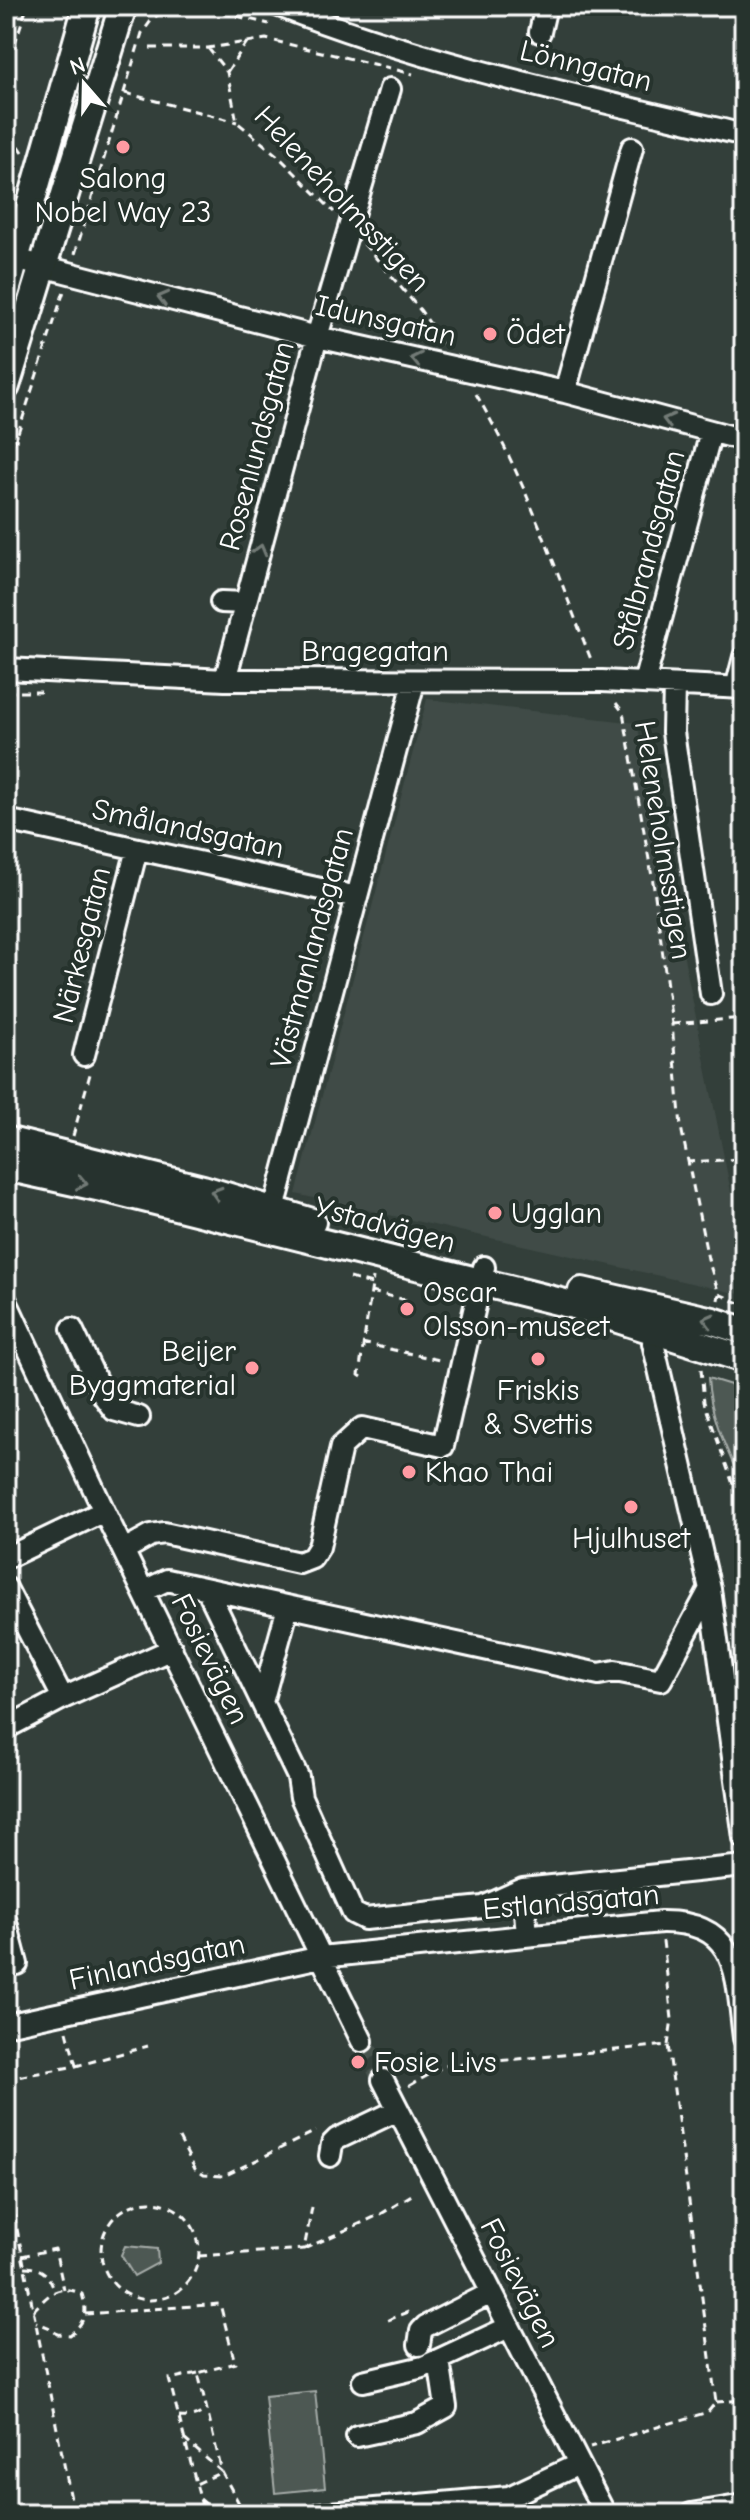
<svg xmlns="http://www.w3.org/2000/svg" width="750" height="2520" viewBox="0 0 750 2520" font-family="'Comic Neue',sans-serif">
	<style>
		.built { fill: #404c47 }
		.green { fill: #4d5853; stroke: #a6aca9; stroke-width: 2 }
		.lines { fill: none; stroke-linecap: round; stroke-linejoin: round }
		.minor-tunnel { stroke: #47524e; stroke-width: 20; stroke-dasharray: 20 10; stroke-linecap: butt }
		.minor-casing { stroke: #fff; stroke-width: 26 }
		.major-casing { stroke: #fff; stroke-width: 32 }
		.path { stroke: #fff; stroke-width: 3; stroke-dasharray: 8 6; stroke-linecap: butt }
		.minor { stroke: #26332d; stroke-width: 20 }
		.major { stroke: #26332d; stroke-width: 26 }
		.oneway { stroke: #727a76 }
		.poi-dot { fill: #ff9aa2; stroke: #26332d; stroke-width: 3 }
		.labels { text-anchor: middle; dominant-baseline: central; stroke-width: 8; stroke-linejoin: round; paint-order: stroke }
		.street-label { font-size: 30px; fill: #fff; stroke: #26332d }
		.poi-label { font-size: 30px; fill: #fff; stroke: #26332d; text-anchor: start }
	</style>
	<rect width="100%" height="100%" fill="#333f3a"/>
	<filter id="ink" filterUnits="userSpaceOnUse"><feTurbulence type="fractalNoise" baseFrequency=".0125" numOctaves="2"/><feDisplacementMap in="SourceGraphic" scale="16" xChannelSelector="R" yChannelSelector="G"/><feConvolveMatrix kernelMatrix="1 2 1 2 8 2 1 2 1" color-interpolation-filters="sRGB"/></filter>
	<g filter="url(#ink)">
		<path class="built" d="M427,699l210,24 107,534v38l-448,-101z"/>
		<path class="green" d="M708,1378l36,11v99c-16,-36 -34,-70 -36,-110z
			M125,2246l32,3 1,14 -24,13 -13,-21z
			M315,2391l10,97 -50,5 -10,-97z"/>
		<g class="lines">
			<path class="minor-tunnel" d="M362,2041l21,39"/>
			<defs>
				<path id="minor" d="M279,6c149,59 309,92 465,129
					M540,32l6,-26
					M15,259l302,78 248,55 179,48
					M565,392l67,-244
					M221,602l25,1
					M6,669l219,11 377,1 142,7
					M225,680l92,-343 73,-248
					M644,683l67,-251
					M674,685l-1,47 38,262
					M736,688l8,-31
					M6,820l351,77
					M84,1055l53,-206
					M270,1224l144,-542
					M6,1301l98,210 258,530
					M72,1329l31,66 11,15 25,7
					M654,1329l-1,14 57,246 34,249
					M124,1550l27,-15 13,-2 135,30 13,-5 7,-11 22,-100 21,-19 81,18 41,-179
					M6,1558l98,-47
					M6,1588l57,110
					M207,1589l91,188 3,20 52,116 12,6 118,-12 40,-18
					M144,1591l23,-11 432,94 16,-3 46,9 49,-91
					M262,1702l26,-95
					M6,1728l57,-30 109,-49
					M6,1922l11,42
					M527,1935l-4,-46 221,-23
					M6,2025l315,-68 340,-35c79,-1 75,53 83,116
					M383,2080l222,434
					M330,2156l2,-12 5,-5 61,-29
					M419,2345l2,-14 5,-5 65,-33
					M363,2381l60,-14 86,-40
					M357,2436l60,-13 29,-16 -7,-47
					M319,2514l190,-17 70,-33
					M691,2514l53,-9"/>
				<path id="major" d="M6,291l81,-285
					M6,386l117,-380
					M6,1140l197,49 109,33
					M6,1167l105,23 466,116 167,53
					M582,1291l131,30 31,10"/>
			</defs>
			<use href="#minor" class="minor-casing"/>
			<use href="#major" class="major-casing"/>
			<path class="path" d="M196,6l73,18
				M150,48h58l58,-9 124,29
				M208,48l19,24 10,50 41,34 56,56
				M397,70l16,4
				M6,71l21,-65
				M227,72l20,-30
				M125,93l112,29
				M6,121l4,12 13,19
				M364,244l57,67 23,33
				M75,254l67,-221 11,-15 20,-12
				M476,394c50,85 80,177 116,268
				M6,458l10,-19 48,-148
				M6,692h35
				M616,703l7,9 31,176 18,136 9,103 27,132 11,35 -1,6
				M672,1024l72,-6
				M73,1136l17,-62
				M687,1162l57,-3
				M350,1278l22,6
				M371,1292l40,9
				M719,1294l25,11
				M362,1343l82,18
				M701,1369l3,33 36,102 4,23
				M362,1377l-3,-2 14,-97
				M663,1941l9,78 -4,26
				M67,2031l9,35
				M6,2079l70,-13 72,-20
				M409,2086l35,-20 224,-21 48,357 -8,10 -118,35
				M179,2138l16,31 9,6 20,1 92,-45
				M6,2174l68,340
				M101 2251a49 49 0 1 1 98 0a49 49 0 1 1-98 0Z
				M304,2249l77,-35 34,-21
				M22,2256l33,-7 9,41
				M199,2256l105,-7 9,-47
				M25,2267c19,1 23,7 30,25
				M33,2311c16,-17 25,-28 49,-17 6,19 3,28 -12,41l-13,-1 -7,-6 -14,-6
				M85,2314l135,-10 15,59 -37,10 24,99 19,35 -22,7
				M388,2320l23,-9
				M198,2373l-29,6 35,135
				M716,2402l28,-2
				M179,2417c12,1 19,0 28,-9
				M184,2439l38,33 -26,12
				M200,2499l18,15"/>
			<use href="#minor" class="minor"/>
			<use href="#major" class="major"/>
		</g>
		<defs><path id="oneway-chevron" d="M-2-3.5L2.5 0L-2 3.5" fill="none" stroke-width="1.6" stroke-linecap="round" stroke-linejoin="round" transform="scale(2)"/></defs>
		<g class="oneway">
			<use href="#oneway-chevron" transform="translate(163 298) rotate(-166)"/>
			<use href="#oneway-chevron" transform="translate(416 359) rotate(-168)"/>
			<use href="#oneway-chevron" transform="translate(668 420) rotate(-165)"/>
			<use href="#oneway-chevron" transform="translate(260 550) rotate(-75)"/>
			<use href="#oneway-chevron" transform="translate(82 1183) rotate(12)"/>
			<use href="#oneway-chevron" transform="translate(216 1193) rotate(-163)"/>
			<use href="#oneway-chevron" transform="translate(708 1320) rotate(-165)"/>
		</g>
	</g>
	<g class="poi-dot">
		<circle cx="123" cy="147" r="8"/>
		<circle cx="490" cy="334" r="8"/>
		<circle cx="495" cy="1213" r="8"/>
		<circle cx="407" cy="1309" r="8"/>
		<circle cx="538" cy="1359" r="8"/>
		<circle cx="252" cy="1368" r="8"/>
		<circle cx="409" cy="1472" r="8"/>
		<circle cx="631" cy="1507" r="8"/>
		<circle cx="358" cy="2062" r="8"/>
	</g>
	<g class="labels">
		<g class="street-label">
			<text transform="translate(586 66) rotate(14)">Lönngatan</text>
			<text transform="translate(342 199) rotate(47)">Heleneholmsstigen</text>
			<text transform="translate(386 321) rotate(13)">Idunsgatan</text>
			<text transform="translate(257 446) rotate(-75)">Rosenlundsgatan</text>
			<text transform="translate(649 550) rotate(-75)">Stålbrandsgatan</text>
			<text x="375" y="651">Bragegatan</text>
			<text transform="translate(188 829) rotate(12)">Smålandsgatan</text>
			<text transform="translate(663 840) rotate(81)">Heleneholmsstigen</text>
			<text transform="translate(82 945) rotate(-76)">Närkesgatan</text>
			<text transform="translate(312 948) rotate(-75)">Västmanlandsgatan</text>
			<text transform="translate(385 1225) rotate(15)">Ystadvägen</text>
			<text transform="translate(210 1659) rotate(64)">Fosievägen</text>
			<text transform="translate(571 1902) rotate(-5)">Estlandsgatan</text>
			<text transform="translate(157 1962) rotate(-12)">Finlandsgatan</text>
			<text transform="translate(520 2283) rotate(63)">Fosievägen</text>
		</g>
		<g class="poi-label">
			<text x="123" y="178" text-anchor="middle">Salong<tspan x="123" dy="34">Nobel Way 23</tspan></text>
			<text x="506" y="334">Ödet</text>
			<text x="511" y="1213">Ugglan</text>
			<text x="423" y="1292">Oscar<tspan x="423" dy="34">Olsson-museet</tspan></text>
			<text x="236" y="1351" text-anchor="end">Beijer<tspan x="236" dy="34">Byggmaterial</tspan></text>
			<text x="538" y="1390" text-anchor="middle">Friskis<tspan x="538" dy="34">&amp; Svettis</tspan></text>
			<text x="425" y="1472">Khao Thai</text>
			<text x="631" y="1538" text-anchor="middle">Hjulhuset</text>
			<text x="374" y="2062">Fosie Livs</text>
		</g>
	</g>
	<rect width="750" height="2520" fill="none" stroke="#26332d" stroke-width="32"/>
	<rect x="16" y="16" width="718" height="2488" fill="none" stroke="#fff" stroke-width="3" filter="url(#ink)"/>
	<g transform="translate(84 84) rotate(340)" stroke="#26332d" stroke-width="6" paint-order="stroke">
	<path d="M0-6L14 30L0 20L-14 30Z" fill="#ffffff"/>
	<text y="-12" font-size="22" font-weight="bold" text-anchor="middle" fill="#ffffff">N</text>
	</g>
</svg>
